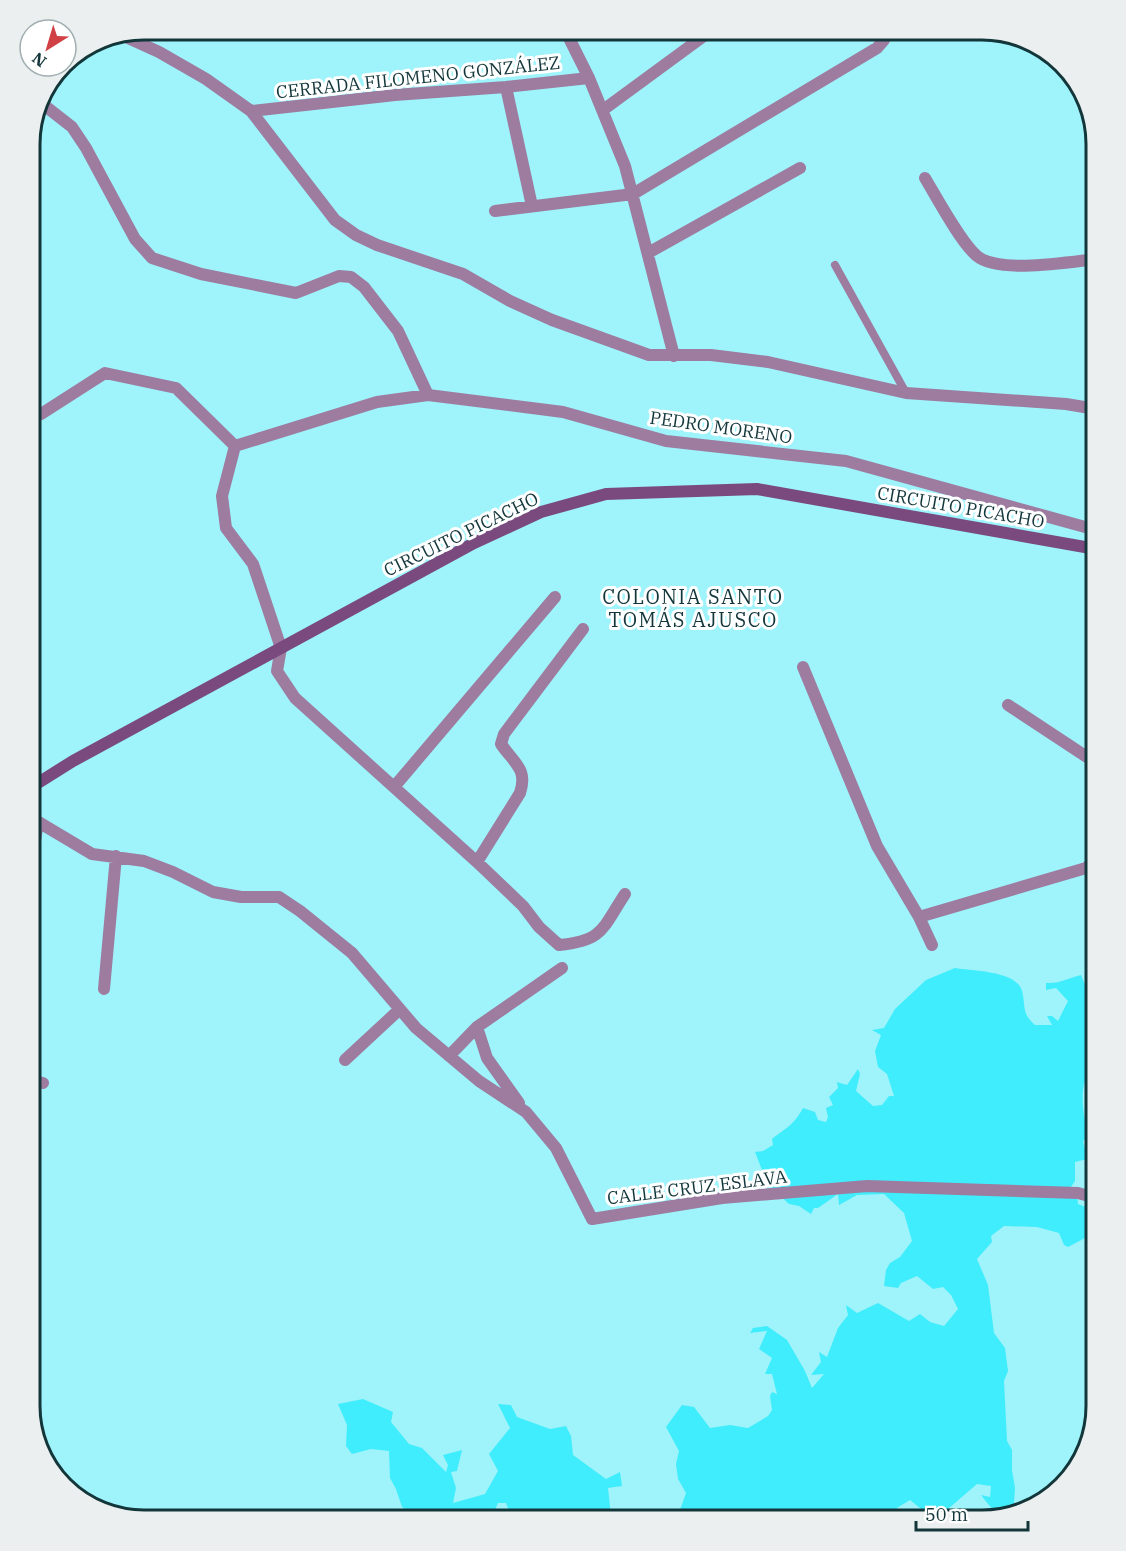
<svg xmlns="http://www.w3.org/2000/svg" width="1126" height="1551" viewBox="0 0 1126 1551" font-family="'IBM Plex Serif',serif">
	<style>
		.green { fill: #40edfc }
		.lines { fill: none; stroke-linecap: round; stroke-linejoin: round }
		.service { stroke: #9d7ca0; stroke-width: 8 }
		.minor { stroke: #9d7ca0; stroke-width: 12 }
		.secondary { stroke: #7a4a7f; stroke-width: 12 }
		.labels { text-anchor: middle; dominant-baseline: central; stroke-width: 6; stroke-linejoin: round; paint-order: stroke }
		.street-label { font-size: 18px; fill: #12363a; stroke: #fff }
		.neighbourhood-label { font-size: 20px; letter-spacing: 1.5px; fill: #12363a; stroke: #fff }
		.rim { fill: none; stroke: #12363a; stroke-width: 3 }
	</style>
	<rect width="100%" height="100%" fill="#9ff3fb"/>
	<path class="green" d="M955,968c18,3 62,3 67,23 4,15 -1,22 13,34h17l-5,-9h5l6,5 10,-20 -12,-13 -10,2v-7c14,1 22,-5 35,-8l7,17 -3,15 5,24 -4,31 5,9c-14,15 -7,46 -3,65l-5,5 4,18 -12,3v19l-4,6 6,4 1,13 18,7v25l-9,1 -19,10 -4,-2 -5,-12 -22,-6 -33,-1 -13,10 1,6 -15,17 11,26 6,48 11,15 3,23 -4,10 3,60 5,9v20l3,18 -1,15 2,9 -30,8 6,-11 -11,-14 9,2 1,-11 -14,-2 -36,31 -2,6h-3l-26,-21 -13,8 -2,13h-232l4,-5 13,-6 6,-17 -8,-14 -2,-15 3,-13 -13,-24 16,-22 12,2 16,21 20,-3 18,3 20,-12 4,-6 -2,-14 2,-4 5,2 -5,-20h-7l7,-16 -13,-9 8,-18 -17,2 3,-5 14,-2 20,14 18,31 7,17 12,-14 -13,1 10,-13 -2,-10 8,5 11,-29 10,-13 -2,-10 11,8 21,-10 31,18 11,-7 10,8 14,4 14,-17 -7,-14 -8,-8 -10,2 -16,-13 -16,7 -3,5 -14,-2 2,-16 4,-7 10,-6 12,-16 -8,-28 -20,-19 -27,1 -18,10 -1,-11 -20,14h-4l-3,6 -12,-8 -10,-2 -13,-12 -8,-5 -2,-6 3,-2 -7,-9 -7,-18 8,-1 10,-6 -1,-6c15,-12 21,-13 31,-31l12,4 3,8 8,2 2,-5 -2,-9 7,-3 -4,-8 9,-9 -1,-6 10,3 11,-16 2,5 -4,17 17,15 9,-1 7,-9h5l-7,-22 -9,-7 -3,-16 6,-16 -9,-5 12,-2 11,-19 31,-29z
		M363,1399l30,13 -2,10 18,22 13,4 24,24 2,-7 -5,-10 19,-5 -5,21 -6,1 5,16 -3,15 32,-9 13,-23 -9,-17 21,-26 -12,-24 13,1 6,12 33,12 16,-3 5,10 2,19 33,24 14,-7 2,14 -14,2 3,28 6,5h-90l-6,-6 -11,-1 -4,-11h-8l-4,9 -6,-2 -3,11h-75l4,-5 -12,-9 -6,-18 -6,-11 -1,-27 -18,-2 -19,5 -6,-8 1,-21 -9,-21z"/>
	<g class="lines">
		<path class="service" d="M835,265l71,128"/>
		<path class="minor" d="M565,30l24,48 36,88 49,190
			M126,37l33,15 47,27 45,32 84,109 21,15 21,10 86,29 47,27 42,19 97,35h62l57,7 138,31 160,11 30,5
			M506,87l26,119
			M40,102l32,25 14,21 49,91 17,19 49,16 95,19 43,-17 12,1 13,10 34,44 30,64
			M603,110l109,-80
			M251,111l144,-16 111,-8 83,-9
			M925,178c12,20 36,65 52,78 21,18 92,6 119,3
			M495,211l138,-17 244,-146 7,-8 -1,-10
			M648,253l152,-85
			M30,415l11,-1 64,-41 71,15 59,58
			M235,446l142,-44 51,-7 135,17 103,29 180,20 250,69
			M235,446l-13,50 4,32 27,36 28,84 -4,23 18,27 182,164 46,44 16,21 20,18c44,-4 43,-16 66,-51
			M803,667l74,179 42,71 13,28
			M1008,705l88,58
			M394,787l161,-190
			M30,817l62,37 52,7 29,11 40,20 28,5h38l21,14 52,42 64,75 63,53 47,31 30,36 36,71 130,-21 145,-12 211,7 18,5
			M477,862l43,-69c8,-24 -6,-30 -19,-49l3,-10 79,-105
			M30,869l8,-46
			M919,917l167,-49 10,-9
			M104,989l12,-133
			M477,1027l10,31 32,45
			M449,1056l28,-29 85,-59
			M345,1060l55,-51
			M30,1080l13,3"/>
		<path class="secondary" d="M30,788l43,-27 401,-218 67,-31 65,-18 151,-5 339,60"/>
	</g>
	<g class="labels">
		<g class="street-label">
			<text transform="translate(418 77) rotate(-6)">CERRADA FILOMENO GONZÁLEZ</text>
			<text transform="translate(721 427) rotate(8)">PEDRO MORENO</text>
			<text transform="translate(961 507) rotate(10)">CIRCUITO PICACHO</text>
			<text transform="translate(461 534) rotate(-26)">CIRCUITO PICACHO</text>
			<text transform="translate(697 1187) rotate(-7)">CALLE CRUZ ESLAVA</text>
		</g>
		<g class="neighbourhood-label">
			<text x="693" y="596">COLONIA SANTO<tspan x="693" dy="23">TOMÁS AJUSCO</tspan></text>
		</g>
	</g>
	<path d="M0 0H1126V1551H0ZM144 40H982A104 104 0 0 1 1086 144V1406A104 104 0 0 1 982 1510H144A104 104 0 0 1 40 1406V144A104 104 0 0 1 144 40Z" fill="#ecefef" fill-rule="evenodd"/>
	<path class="rim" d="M144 40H982A104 104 0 0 1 1086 144V1406A104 104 0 0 1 982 1510H144A104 104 0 0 1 40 1406V144A104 104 0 0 1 144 40Z"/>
	<g transform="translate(48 48) rotate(217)"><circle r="28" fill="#ffffff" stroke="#a0afb0" stroke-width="1.5"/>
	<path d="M0-4.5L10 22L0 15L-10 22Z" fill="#d04044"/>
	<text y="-9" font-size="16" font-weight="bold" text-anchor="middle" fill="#12363a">N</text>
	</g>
	<path d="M916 1521v9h112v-9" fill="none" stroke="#12363a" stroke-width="3"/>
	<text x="925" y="1521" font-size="18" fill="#12363a" stroke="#ffffff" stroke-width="4.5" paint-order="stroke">50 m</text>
</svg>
